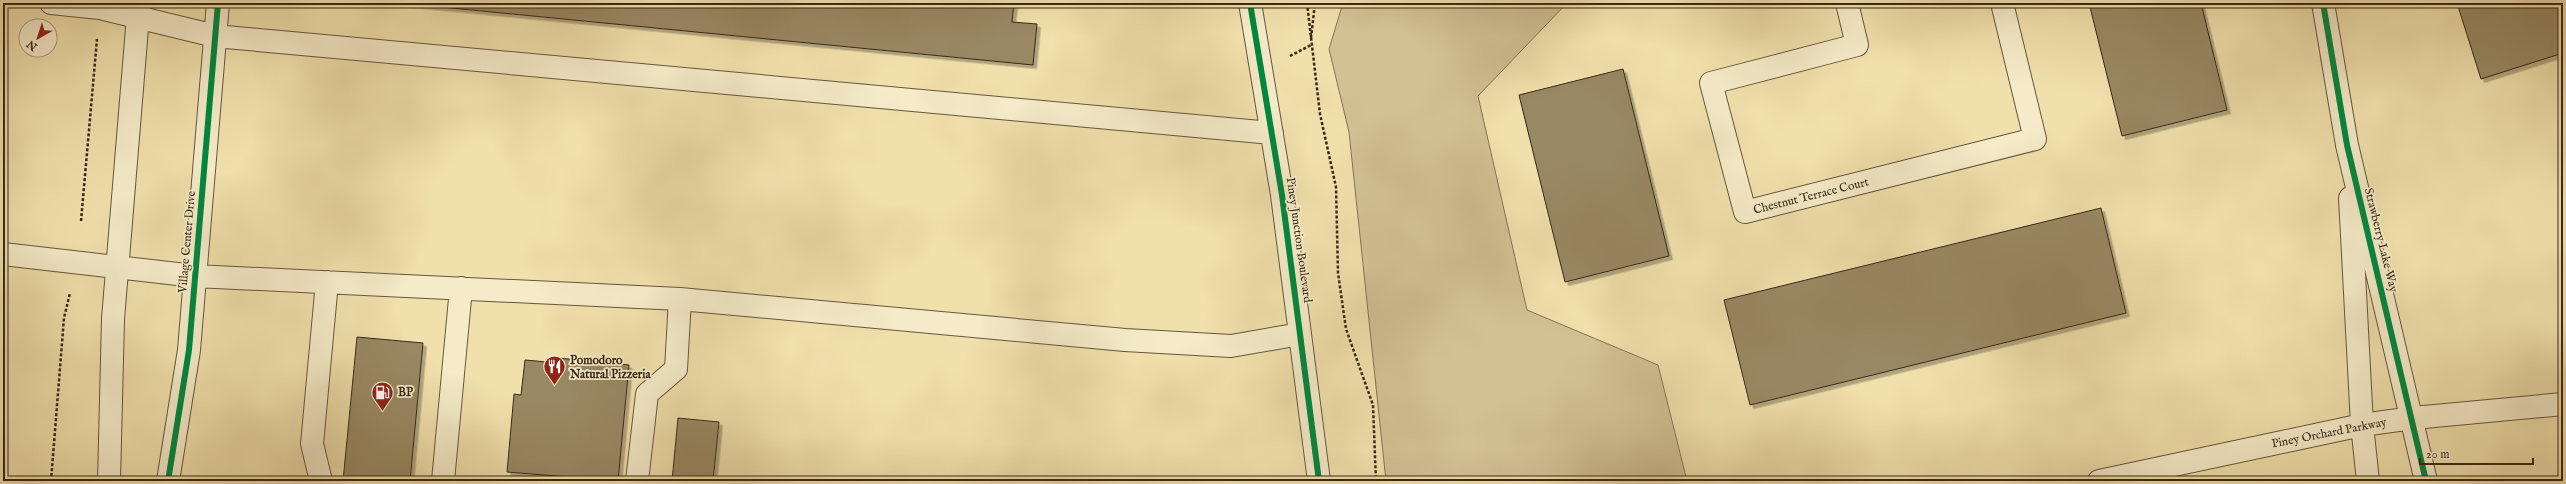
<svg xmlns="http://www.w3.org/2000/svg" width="2566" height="484" viewBox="0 0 2566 484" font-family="'IM FELL English',serif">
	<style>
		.green { fill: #d1c193; stroke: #847455 }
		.building { fill: #988864; stroke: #382817; filter: url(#shadow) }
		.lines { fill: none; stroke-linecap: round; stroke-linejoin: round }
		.minor-casing { stroke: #66563c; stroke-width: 24 }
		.path { stroke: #382817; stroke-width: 2.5; stroke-dasharray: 3 2; stroke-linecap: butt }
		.minor { stroke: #f5ebc9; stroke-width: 22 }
		.cycleway-casing { stroke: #f5ebc9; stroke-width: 8 }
		.cycleway { stroke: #00873e; stroke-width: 6 }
		.labels { text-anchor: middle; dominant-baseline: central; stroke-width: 3.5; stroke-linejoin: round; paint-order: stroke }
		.street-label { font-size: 12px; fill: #382817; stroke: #f5ebc9 }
		.poi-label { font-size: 12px; font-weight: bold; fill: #382817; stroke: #f5ebc9; text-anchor: start }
	</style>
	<defs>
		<filter id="shadow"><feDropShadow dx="3.5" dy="3.5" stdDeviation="0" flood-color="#0004"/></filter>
	</defs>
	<rect width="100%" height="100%" fill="#f0e0ac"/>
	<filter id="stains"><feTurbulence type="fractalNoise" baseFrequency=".005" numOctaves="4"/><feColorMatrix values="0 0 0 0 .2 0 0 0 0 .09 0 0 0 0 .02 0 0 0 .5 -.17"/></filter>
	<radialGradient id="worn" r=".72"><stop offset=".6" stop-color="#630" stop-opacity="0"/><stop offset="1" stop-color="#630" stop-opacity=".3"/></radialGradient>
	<path class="green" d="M1343,3h224l-89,93 49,214 131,55 29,116h-301l-37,-349 -20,-83z"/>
	<path class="building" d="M400,3h614l-2,19 25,2 -4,41z
		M2089,3h112l26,107 -105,26z
		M2457,3h106v50l-82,26z
		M1623,69l46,187 -104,26 -46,-187z
		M2101,208l25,105 -376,92 -26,-105z
		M357,337l66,6 -13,138h-67z
		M558,358l71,7 -11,116 -111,-9 7,-78 7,1 4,-35 33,3z
		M678,418l41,4 -6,59h-41z"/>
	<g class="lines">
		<defs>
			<path id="minor" d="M51,3l49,5 115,28 1057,97
				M1250,3l32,192 37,286
				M1847,3l10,42 -146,38 34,129 290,-73 -33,-136
				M2323,3l24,142 79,336
				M2350,198l12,227 6,56
				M3,254l192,22 485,23 445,41 106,6 69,-12
				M109,481l4,-162 26,-315
				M168,481l21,-131 29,-347
				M321,481l-9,-37 15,-162
				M443,481l18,-193
				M637,481l10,-87 29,-25 4,-70
				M2099,481l263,-56 51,-7 150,-14"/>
		</defs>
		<use href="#minor" class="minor-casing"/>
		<path class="path" d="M1307,3l13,111 16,73 2,86 8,56 27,76 3,76
			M1311,38l4,-35
			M1290,56l21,-11
			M81,221l16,-182
			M51,481l13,-163 6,-25"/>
		<use href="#minor" class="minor"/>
		<defs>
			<path id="cycleway" d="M1250,3l32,192 37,286
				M2323,3l24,142 79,336
				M168,481l21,-131 29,-347"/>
		</defs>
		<use href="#cycleway" class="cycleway-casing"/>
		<use href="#cycleway" class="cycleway"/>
	</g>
	<defs>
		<symbol id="restaurant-pin" viewBox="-11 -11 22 30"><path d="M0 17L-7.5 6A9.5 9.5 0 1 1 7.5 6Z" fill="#8f2418" stroke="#f5ebc9"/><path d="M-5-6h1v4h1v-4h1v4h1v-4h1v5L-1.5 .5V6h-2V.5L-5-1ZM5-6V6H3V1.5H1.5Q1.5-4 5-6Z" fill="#fff"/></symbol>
		<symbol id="fuel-pin" viewBox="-11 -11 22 30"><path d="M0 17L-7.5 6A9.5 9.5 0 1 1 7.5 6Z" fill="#8f2418" stroke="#f5ebc9"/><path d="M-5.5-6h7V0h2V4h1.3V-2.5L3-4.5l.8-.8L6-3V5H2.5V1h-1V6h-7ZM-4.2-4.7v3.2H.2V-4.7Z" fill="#fff"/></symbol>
	</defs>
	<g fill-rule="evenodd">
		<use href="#restaurant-pin" x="542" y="354" width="25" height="34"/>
		<use href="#fuel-pin" x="370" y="380" width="25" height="34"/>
	</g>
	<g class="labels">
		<g class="street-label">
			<text transform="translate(1811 196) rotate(-14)">Chestnut Terrace Court</text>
			<text transform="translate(1299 240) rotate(82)">Piney Junction Boulevard</text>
			<text transform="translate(2381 240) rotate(76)">Strawberry Lake Way</text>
			<text transform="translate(187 242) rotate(-85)">Village Center Drive</text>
			<text transform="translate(2329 433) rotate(-11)">Piney Orchard Parkway</text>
		</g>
		<g class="poi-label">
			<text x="570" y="360">Pomodoro<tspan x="570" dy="14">Natural Pizzeria</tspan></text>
			<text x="398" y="392">BP</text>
		</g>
	</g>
	<rect width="2566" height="484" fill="none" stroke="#f0e0ac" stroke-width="16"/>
	<rect x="4" y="4" width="2558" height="476" fill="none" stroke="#382817" stroke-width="2"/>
	<rect x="8" y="8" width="2550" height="468" fill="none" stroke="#382817"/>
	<g transform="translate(38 38) rotate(219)"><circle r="19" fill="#f5ebc9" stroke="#a99d82"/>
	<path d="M0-3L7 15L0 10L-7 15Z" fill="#8f2418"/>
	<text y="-6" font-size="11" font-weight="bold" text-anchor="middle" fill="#382817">N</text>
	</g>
	<path d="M2420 458v6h113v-6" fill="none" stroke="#382817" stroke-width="2"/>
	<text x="2426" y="458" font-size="12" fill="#382817" stroke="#f5ebc9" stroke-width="3" paint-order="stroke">20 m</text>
	<rect width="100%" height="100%" filter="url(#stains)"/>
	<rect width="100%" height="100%" fill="url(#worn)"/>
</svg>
